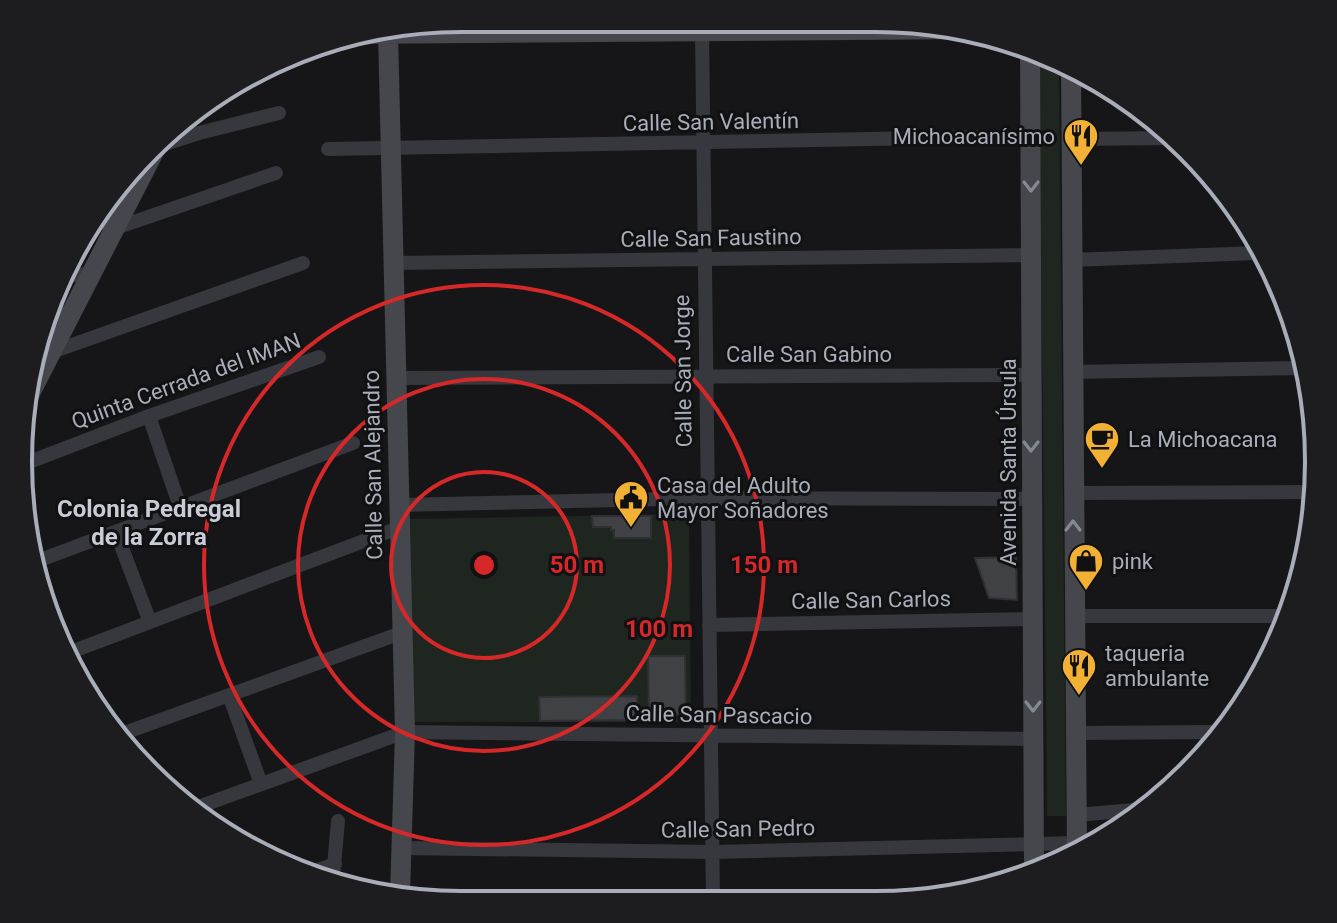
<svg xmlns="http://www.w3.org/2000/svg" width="1337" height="923" viewBox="0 0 1337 923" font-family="Roboto,sans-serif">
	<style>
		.green { fill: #1e261f }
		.building { fill: #404145; stroke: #303034; stroke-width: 2 }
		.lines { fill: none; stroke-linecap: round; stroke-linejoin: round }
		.street { stroke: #37383d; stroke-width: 14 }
		.secondary { stroke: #45474d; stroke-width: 20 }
		.oneway { stroke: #858993 }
		.ring { fill: none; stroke: #d62828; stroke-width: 4 }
		.labels { text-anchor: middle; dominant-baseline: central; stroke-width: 6; stroke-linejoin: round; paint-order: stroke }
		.street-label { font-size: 22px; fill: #a8adb8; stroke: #111113 }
		.poi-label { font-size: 22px; fill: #a8adb8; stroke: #111113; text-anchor: start }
		.neighbourhood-label { font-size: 24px; font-weight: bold; fill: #c9ccd4; stroke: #111113 }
		.rim { fill: none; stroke: #a8adb8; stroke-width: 4 }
		.centre { fill: #d62828; stroke: #111113; stroke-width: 4 }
		.ring-label { font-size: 24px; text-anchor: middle; font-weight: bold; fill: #d62828; stroke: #111113; stroke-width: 6; stroke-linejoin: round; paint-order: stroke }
	</style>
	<rect width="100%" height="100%" fill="#161618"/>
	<path class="green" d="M1039,55l20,8 7,753h-19z
		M689,514l2,208h-279l-4,-203z"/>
	<path class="building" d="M592,516h59v22h-37v-8h-3v-3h-18z
		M1016,557l1,43 -28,-2 -14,-40z
		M648,656h37l1,59 -37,1z
		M637,696l1,24 -98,1 -1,-24z"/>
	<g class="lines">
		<path class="street" d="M702,31l11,871
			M1071,139l101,-1
			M152,148l47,-15 80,-20
			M328,149l703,-13
			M104,223l12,5 160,-55
			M1071,260l187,-7
			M392,263l639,-8
			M61,276l31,-2
			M40,347l12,5 251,-89
			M1071,372l231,-4
			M395,378l636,-3
			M149,416l31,91
			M24,464l125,-48 170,-59
			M1073,493l245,-1
			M398,505l309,-7 325,1
			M116,532l34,90
			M32,563l321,-120
			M1074,616h211
			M709,625l324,-6
			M67,653l7,20
			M63,655l335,-127
			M229,695l32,89
			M1076,733l140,-1
			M116,736l285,-103
			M198,807l207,-75 628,7
			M1076,815l70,-6
			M401,848l312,4 363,-9
			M312,872l23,-8
			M333,877l5,-56"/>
		<path class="secondary" d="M388,33l17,699 -5,163
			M345,34l625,-5
			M1030,52l4,819
			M1071,67l6,789
			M22,409l137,-267"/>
	</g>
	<defs><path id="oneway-chevron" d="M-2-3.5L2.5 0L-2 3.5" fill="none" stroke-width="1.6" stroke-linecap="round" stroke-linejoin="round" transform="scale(2)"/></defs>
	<g class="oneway">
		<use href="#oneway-chevron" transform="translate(1031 186) rotate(90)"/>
		<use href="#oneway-chevron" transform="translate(1031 446) rotate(90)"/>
		<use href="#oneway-chevron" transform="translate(1073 526) rotate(-90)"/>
		<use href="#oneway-chevron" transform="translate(1033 706) rotate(90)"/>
	</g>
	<g class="ring">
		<circle cx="484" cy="565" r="93"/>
		<circle cx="484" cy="565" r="186"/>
		<circle cx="484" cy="565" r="280"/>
	</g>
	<defs>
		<symbol id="restaurant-pin" viewBox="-11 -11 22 30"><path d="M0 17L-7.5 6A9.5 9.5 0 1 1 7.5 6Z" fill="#f2b134" stroke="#111113"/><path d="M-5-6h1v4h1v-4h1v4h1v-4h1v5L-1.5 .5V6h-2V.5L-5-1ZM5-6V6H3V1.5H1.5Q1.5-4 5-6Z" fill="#111"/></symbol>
		<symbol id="cafe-pin" viewBox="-11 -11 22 30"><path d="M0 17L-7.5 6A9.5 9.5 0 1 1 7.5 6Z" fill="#f2b134" stroke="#111113"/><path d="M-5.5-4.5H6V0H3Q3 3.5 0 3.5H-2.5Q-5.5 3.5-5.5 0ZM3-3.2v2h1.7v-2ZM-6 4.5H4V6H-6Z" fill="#111"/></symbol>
		<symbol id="civic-pin" viewBox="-11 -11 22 30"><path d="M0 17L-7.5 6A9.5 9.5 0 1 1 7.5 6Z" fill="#f2b134" stroke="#111113"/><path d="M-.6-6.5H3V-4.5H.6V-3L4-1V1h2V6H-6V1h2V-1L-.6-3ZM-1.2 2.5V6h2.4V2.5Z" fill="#111"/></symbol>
		<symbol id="shop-pin" viewBox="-11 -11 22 30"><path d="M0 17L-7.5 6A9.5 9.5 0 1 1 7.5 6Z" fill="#f2b134" stroke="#111113"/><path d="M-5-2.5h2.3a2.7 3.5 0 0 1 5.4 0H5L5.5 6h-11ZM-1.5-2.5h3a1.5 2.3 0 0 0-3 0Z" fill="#111"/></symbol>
	</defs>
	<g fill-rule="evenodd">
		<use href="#restaurant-pin" x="1061" y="116" width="40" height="54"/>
		<use href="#cafe-pin" x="1082" y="419" width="40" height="54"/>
		<use href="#civic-pin" x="611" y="478" width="40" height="54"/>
		<use href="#shop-pin" x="1066" y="541" width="40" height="54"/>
		<use href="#restaurant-pin" x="1059" y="646" width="40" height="54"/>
	</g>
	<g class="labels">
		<g class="street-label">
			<text transform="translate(711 122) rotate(-1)">Calle San Valentín</text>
			<text transform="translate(711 238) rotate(-1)">Calle San Faustino</text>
			<text x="809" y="354">Calle San Gabino</text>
			<text transform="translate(683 371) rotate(-91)">Calle San Jorge</text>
			<text transform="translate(186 381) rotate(-20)">Quinta Cerrada del IMAN</text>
			<text transform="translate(1008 462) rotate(-90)">Avenida Santa Úrsula</text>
			<text transform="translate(373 465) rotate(-91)">Calle San Alejandro</text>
			<text transform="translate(871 600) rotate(-1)">Calle San Carlos</text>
			<text transform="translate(719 715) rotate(1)">Calle San Pascacio</text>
			<text transform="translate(738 829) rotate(-1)">Calle San Pedro</text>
		</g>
		<g class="poi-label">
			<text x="1055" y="136" text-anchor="end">Michoacanísimo</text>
			<text x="1128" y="439">La Michoacana</text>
			<text x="657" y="485">Casa del Adulto<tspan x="657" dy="25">Mayor Soñadores</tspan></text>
			<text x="1112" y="561">pink</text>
			<text x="1105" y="653">taqueria<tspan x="1105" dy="25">ambulante</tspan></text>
		</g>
		<g class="neighbourhood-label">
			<text x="149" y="509">Colonia Pedregal<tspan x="149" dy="28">de la Zorra</tspan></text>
		</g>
	</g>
	<path d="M0 0H1337V923H0ZM461 32H876A429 429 0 0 1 1305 461V462A429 429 0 0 1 876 891H461A429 429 0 0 1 32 462V461A429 429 0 0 1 461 32Z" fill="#1d1d20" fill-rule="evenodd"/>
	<path class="rim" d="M461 32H876A429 429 0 0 1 1305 461V462A429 429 0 0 1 876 891H461A429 429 0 0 1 32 462V461A429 429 0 0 1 461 32Z"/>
	<circle cx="484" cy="565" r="12" class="centre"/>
	<g class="ring-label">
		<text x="577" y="573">50 m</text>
		<text x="764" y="573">150 m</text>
		<text x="659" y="637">100 m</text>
	</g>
</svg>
